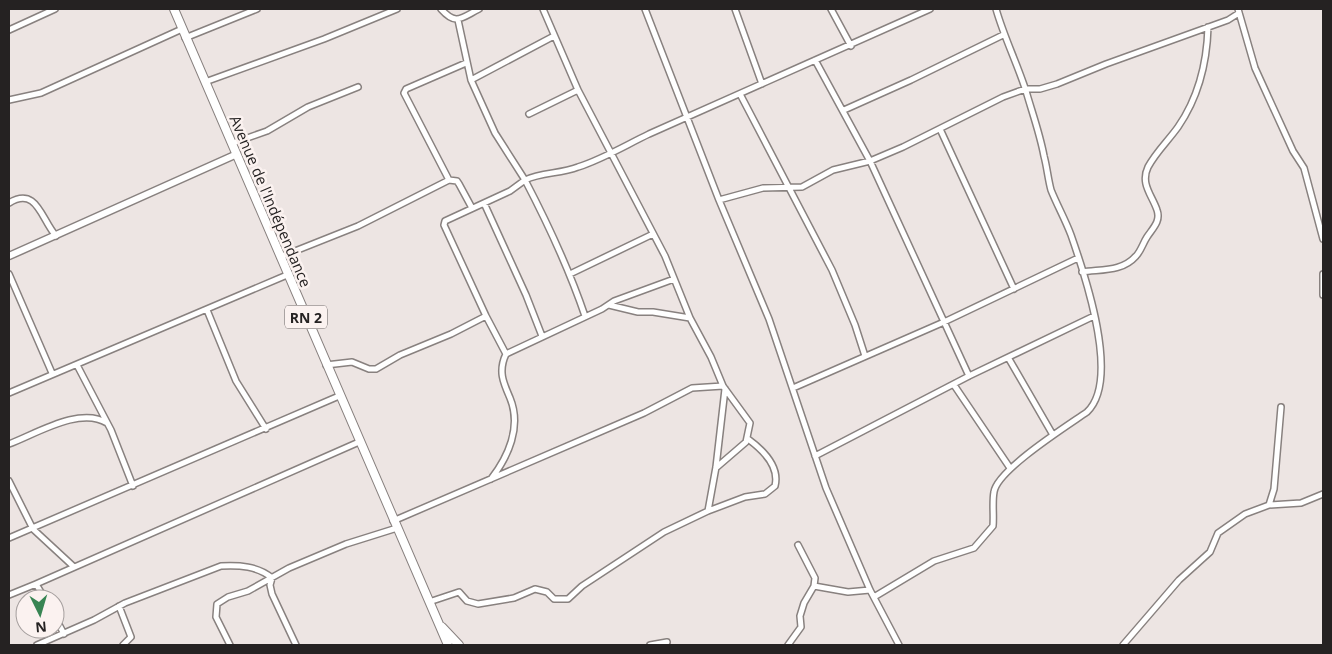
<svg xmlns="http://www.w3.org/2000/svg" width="1332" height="654" viewBox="0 0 1332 654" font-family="'Open Sans',sans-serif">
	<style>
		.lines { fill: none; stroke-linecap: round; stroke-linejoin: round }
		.minor-casing { stroke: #88817f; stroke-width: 8 }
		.tertiary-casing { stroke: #88817f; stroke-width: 9 }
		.primary-casing { stroke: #88817f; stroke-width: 10 }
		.minor { stroke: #fff; stroke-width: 5 }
		.tertiary { stroke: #fff; stroke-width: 6 }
		.primary { stroke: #fff; stroke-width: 8 }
		.labels { text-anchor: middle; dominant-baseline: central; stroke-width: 5; stroke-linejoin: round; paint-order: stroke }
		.shield { fill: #fbf2f0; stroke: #656060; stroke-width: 1 }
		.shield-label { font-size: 14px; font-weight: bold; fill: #252222 }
		.street-label { font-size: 15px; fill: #252222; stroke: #fbf2f0 }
	</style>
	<rect width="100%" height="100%" fill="#ede5e3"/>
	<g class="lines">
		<defs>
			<path id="minor" d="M441,9c15,17 20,9 38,0
				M543,9l35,81 87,166 25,62
				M645,9l74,191 50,119 57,169 44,102 29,55
				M735,9l27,75
				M831,9l20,37
				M1238,9l17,59 38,83 11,17 19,71
				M458,20l13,60 24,53 30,47 -15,11 -65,30 -1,4 42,91 20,38
				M9,30l46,-21
				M185,38l72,-29
				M815,60l55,101 99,215
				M471,80l83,-44
				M205,82l119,-43 73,-30
				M740,94l92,176 23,55 10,31
				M9,100l32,-7 141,-64
				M844,110l67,-30 92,-45
				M529,114l49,-24
				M940,129l74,160
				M233,143l34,-12 41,-24 50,-20
				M449,180l-45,-87 2,-4 60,-26
				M719,200l44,-12 39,-1 31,-17 37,-9 33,-14 100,-50 22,-8h15l17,-5 49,-20 122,-44 11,-7
				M9,203c28,-17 32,16 47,33
				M484,203l42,92 16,41
				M280,257l78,-31 91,-46 8,1 2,3 13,24
				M1082,272c19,-3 40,0 54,-16 5,-5 7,-13 11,-19 6,-9 14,-16 10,-27 -5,-15 -17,-26 -9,-43 8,-15 20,-26 30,-40 20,-29 29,-65 30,-100
				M9,274l43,99
				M570,274l83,-40
				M1323,274v21
				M609,305l29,7h15l37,6 21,39 12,29 27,37 -4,19 -29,25
				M207,310l29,71 30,48
				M585,316c-16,-47 -37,-92 -60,-136 17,-8 35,-6 53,-13 25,-8 48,-22 71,-33l281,-125
				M1009,359l44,76
				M77,365l34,65 22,56
				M326,365l26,-3 17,7h7l24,-14 51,-21 35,-18
				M954,385l56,83
				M793,388l151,-66 134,-64
				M9,393l278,-118
				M9,444c27,-10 71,-38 98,-21
				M815,456l154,-80 125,-60
				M491,479c17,-22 31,-52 19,-81 -7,-16 -12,-27 -4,-44l96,-45 12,-8 60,-22
				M9,481l24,48 40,37
				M1269,505l32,-2 22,-9
				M708,511l37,-14 20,-3 10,-8c5,-20 -12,-36 -27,-47
				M393,521l251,-108 48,-25 31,-2
				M9,538l330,-142
				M36,584l323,-142
				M814,586l34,6 22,-2
				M9,595l27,-11 9,15
				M874,597l60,-36 40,-13 19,-22c1,-11 -1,-24 1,-34 3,-22 73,-66 93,-80 34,-32 -2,-137 -16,-177 -6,-16 -14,-30 -20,-45 -3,-11 -4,-23 -7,-34 -4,-22 -12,-44 -18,-65 -9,-28 -22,-54 -30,-82
				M429,602l30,-10 8,9 11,3 36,-6 21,-9 12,3 7,7h14l14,-13 82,-54 44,-21 8,-44 9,-78
				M119,606l12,31 -8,8
				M55,617l9,17
				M37,645l57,-25 31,-17 96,-37c18,-1 37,0 51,12l-2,7 2,9 24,51
				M230,645l-14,-28 1,-13 11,-7 20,-6 41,-23 57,-24 51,-16
				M650,645l17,-3
				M788,645l13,-18 -1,-11 4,-13 10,-17 1,-8 -17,-33
				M1123,645l56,-65 31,-28 8,-19 27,-19 24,-9 5,-16 7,-82"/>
			<path id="tertiary" d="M9,256l228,-102"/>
			<path id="primary" d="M174,9l274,636
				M442,627l17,18"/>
		</defs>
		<use href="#minor" class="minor-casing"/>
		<use href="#tertiary" class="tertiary-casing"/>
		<use href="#primary" class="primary-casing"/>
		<use href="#minor" class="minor"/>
		<use href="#tertiary" class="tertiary"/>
		<use href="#primary" class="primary"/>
	</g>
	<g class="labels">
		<rect class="shield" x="285" y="305.5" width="42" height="23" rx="4"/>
		<g class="shield-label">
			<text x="306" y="317">RN 2</text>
		</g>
		<g class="street-label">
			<text transform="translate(271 201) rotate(67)">Avenue de l'Indépendance</text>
		</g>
	</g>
	<rect width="1332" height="654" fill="none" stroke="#252222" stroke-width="20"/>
	<g transform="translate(40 614) rotate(175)"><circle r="24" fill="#fbf2f0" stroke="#a59f9e"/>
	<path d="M0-4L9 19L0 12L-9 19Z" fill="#388553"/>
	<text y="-8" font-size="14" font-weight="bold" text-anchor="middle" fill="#252222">N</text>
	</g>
</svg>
